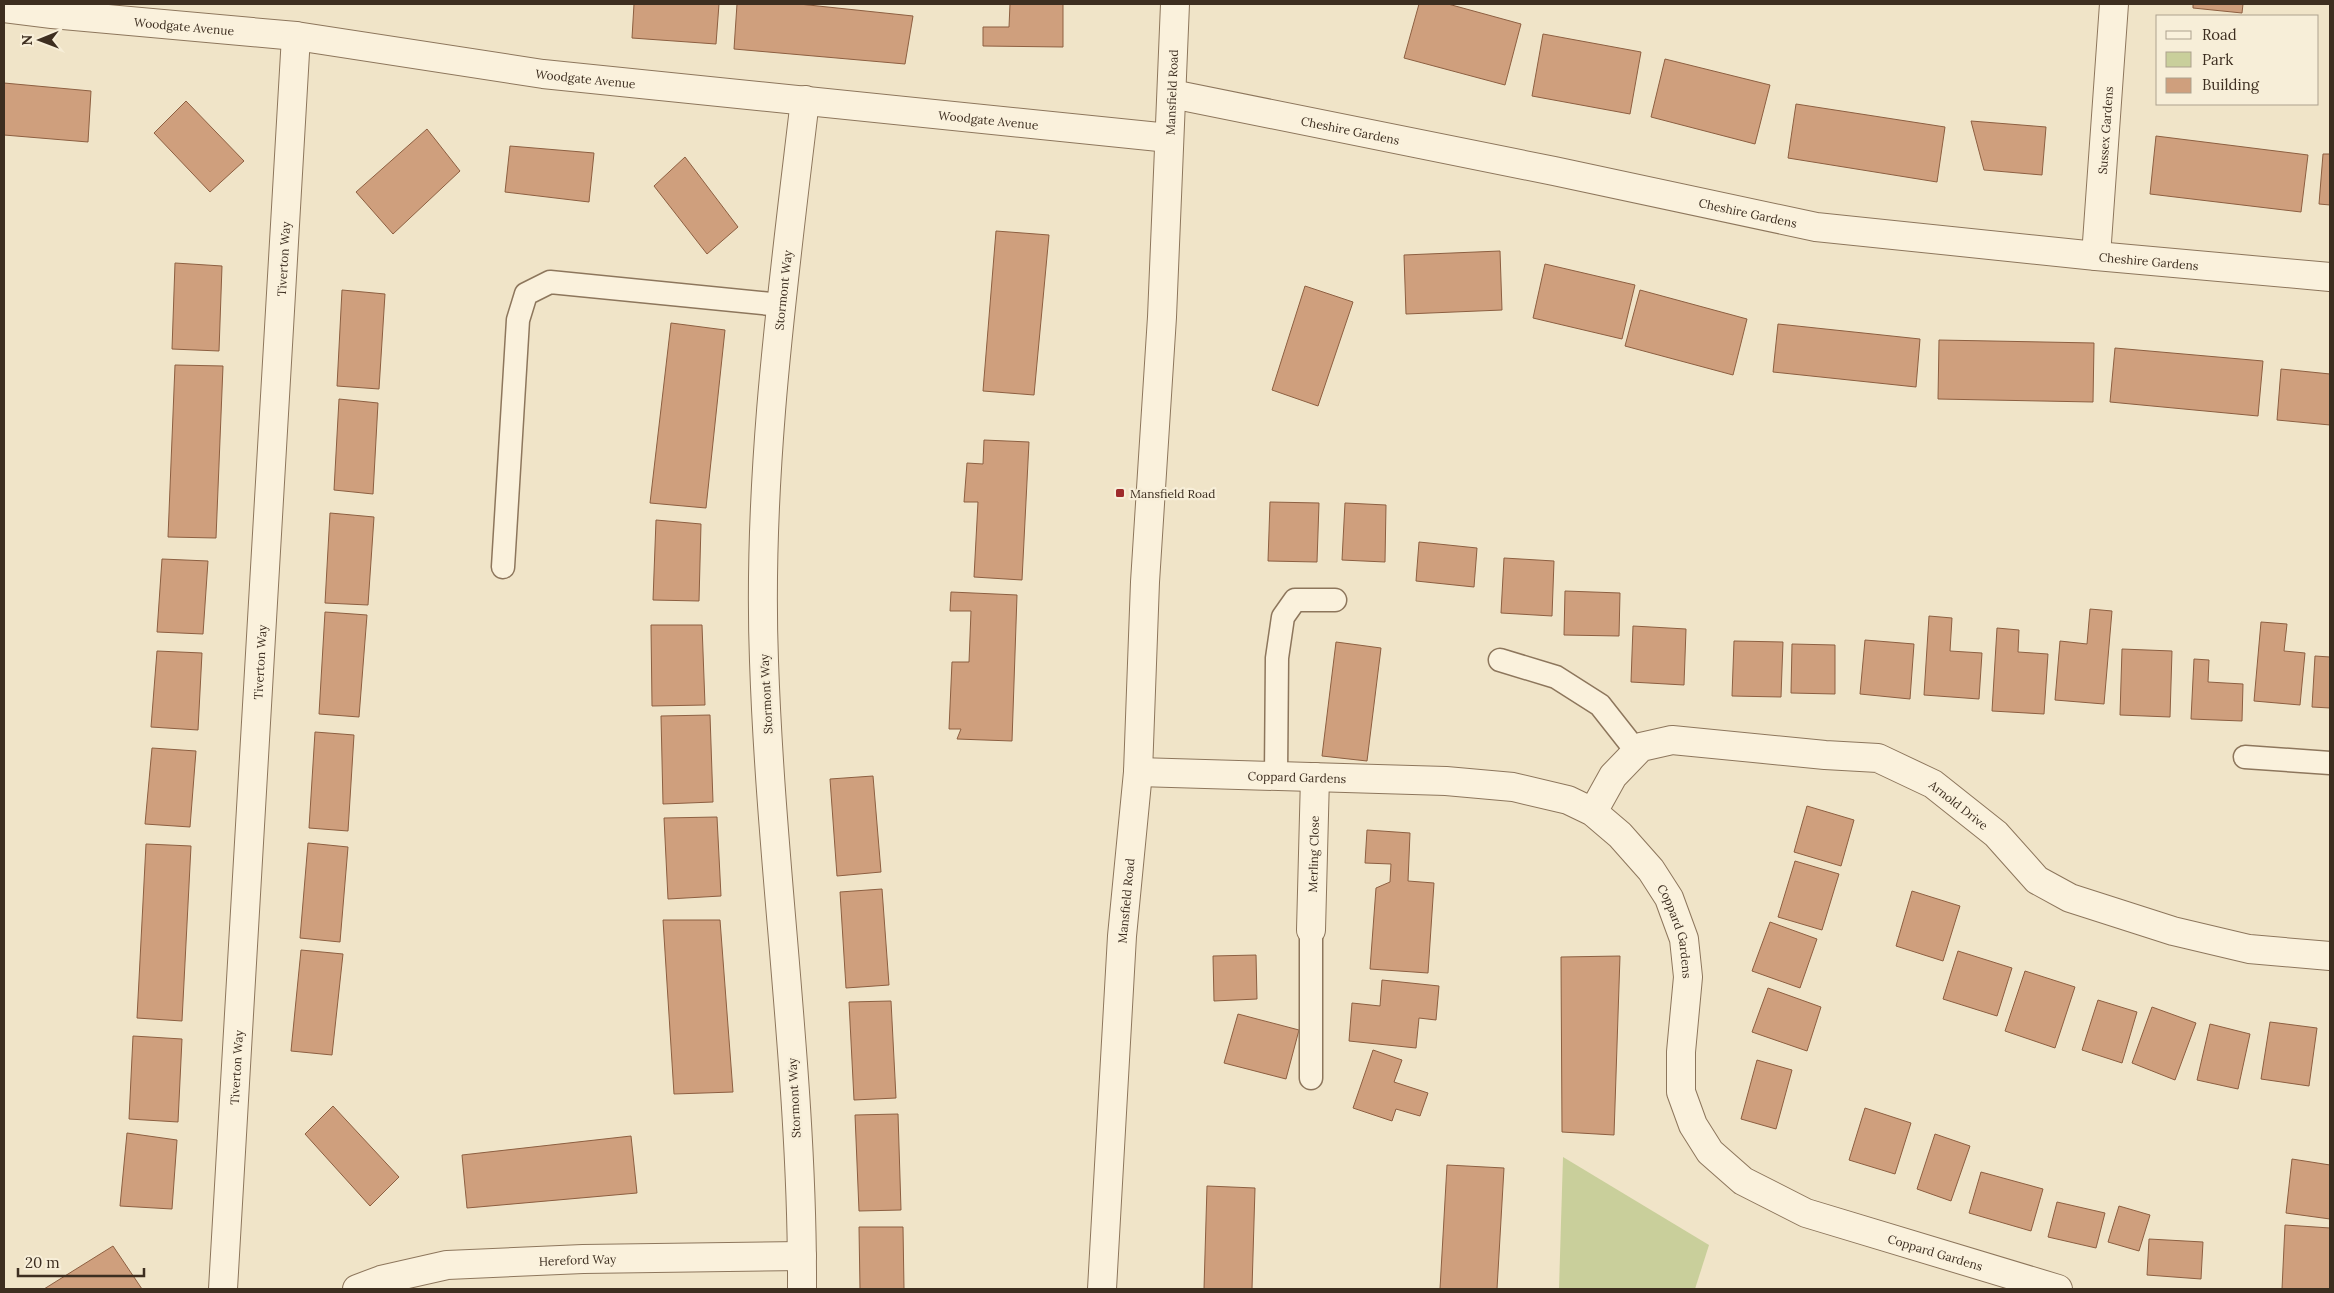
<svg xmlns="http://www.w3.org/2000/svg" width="2334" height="1293" viewBox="0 0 2334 1293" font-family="Lora,serif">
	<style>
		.green { fill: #c9cf9b }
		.building { fill: #cf9f7d; stroke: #8d5f41 }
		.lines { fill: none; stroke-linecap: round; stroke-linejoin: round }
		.service-casing { stroke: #8d765c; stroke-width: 25 }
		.minor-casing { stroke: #8d765c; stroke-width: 30 }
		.service { stroke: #faf1dc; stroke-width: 22 }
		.minor { stroke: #faf1dc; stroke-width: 28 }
		.poi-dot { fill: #9e2a2b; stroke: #f7eed8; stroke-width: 2 }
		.labels { text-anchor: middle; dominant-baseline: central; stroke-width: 4.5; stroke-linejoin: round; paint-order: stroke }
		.street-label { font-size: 12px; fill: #3d2e20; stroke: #f7eed8 }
		.poi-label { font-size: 12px; fill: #3d2e20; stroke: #f7eed8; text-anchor: start }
	</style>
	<rect width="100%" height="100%" fill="#f0e4c8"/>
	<path class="green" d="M1563,1157l146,88 -14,44h-136z"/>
	<path class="building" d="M634,4h85l-3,40 -84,-6z
		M737,4h62l114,12 -8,48 -171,-15z
		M1010,4h53v43l-80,-1v-19h26z
		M1419,4h29l73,20 -16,61 -101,-27z
		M2193,4h50l-1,9 -49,-5z
		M1543,34l98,18 -11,62 -98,-18z
		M1665,59l105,26 -15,59 -104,-27z
		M4,83l87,8 -3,51 -84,-7z
		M186,101l58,60 -34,31 -56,-59z
		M1796,104l149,23 -8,55 -149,-24z
		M1971,121l75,6 -4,48 -58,-5z
		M427,129l33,42 -67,63 -37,-42z
		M2156,136l152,19 -7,57 -151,-18z
		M510,146l84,7 -5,49 -84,-10z
		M2323,154h7v51l-11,-1z
		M685,157l53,70 -31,27 -53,-68z
		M996,231l53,4 -15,160 -51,-4z
		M1500,251l2,59 -96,4 -2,-59z
		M175,263l47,3 -3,85 -47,-2z
		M1545,264l90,21 -13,54 -89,-21z
		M1305,286l48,16 -35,104 -46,-16z
		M342,290l43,4 -6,95 -42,-3z
		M1640,290l107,29 -14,56 -108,-29z
		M671,323l54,7 -19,178 -56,-5z
		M1778,324l142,15 -4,48 -143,-15z
		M1939,340l155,3 -1,59 -155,-3z
		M2115,348l148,13 -5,55 -148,-14z
		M175,365l48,1 -7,172 -48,-1z
		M2281,369l49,5v51l-53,-5z
		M339,399l39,4 -5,91 -39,-4z
		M984,440l45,2 -7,138 -48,-3 4,-75h-14l3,-39 16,1z
		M1270,502l49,1 -2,59 -49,-1z
		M1345,503l41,2 -1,57 -43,-2z
		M330,513l44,4 -6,88 -43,-2z
		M656,520l45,4 -2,77 -46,-1z
		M1419,542l58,6 -3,39 -58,-6z
		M1504,558l50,3 -2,55 -51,-3z
		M162,559l46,2 -5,73 -46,-2z
		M1565,591l55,2 -1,43 -55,-1z
		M951,592l66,3 -5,146 -55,-2 4,-10h-12l3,-67h17l2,-51h-21z
		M2090,609l22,2 -8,93 -49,-4 5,-59 27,3z
		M325,612l42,3 -8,102 -40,-3z
		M1929,616l23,2 -2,33 32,2 -3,46 -55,-4z
		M2261,622l26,2 -3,27 21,2 -5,52 -46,-4z
		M651,625h51l3,80 -53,1z
		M1633,626l53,3 -2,56 -53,-3z
		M1997,628l22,2 -1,22 30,2 -4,60 -52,-3z
		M1865,640l49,4 -4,55 -50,-5z
		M1734,641l49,1 -2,55 -49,-1z
		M1336,642l45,6 -14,113 -45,-5z
		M1792,644l43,1v49l-44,-1z
		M2122,649l50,2 -2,66 -50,-2z
		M157,651l45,2 -4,77 -47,-3z
		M2315,656l15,1v51l-18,-1z
		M2194,659l15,1 -1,22 35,2 -1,37 -51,-2z
		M710,715l3,87 -50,2 -2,-88z
		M315,732l39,3 -6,96 -39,-3z
		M152,748l44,3 -6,76 -45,-3z
		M873,776l8,96 -44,4 -7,-97z
		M1807,806l47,14 -13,46 -47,-14z
		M717,817l4,79 -53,3 -4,-81z
		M1367,830l43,3 -2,48 26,2 -6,90 -58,-4 6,-81 14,-6 1,-18 -26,-1z
		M308,843l40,4 -8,95 -40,-4z
		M146,844l45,2 -9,175 -45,-3z
		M1795,861l44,13 -17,56 -44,-13z
		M882,889l7,96 -43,3 -6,-96z
		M1912,891l48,15 -17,55 -47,-15z
		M663,920h57l13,172 -59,2z
		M1770,922l47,17 -17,49 -48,-17z
		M301,950l42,4 -11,101 -41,-4z
		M1958,951l54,17 -15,48 -54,-17z
		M1256,955l1,44 -43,2 -1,-45z
		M1620,956l-6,179 -52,-3 -1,-175z
		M2025,971l50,16 -20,61 -50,-17z
		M1382,980l57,6 -3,34 -17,-2 -3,30 -67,-7 3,-38 28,3z
		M1768,988l53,19 -14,44 -55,-19z
		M2098,1000l39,12 -15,51 -40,-13z
		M891,1001l5,97 -42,2 -5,-98z
		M2152,1007l44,16 -21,57 -43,-17z
		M1238,1014l61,16 -13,49 -62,-16z
		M2270,1022l47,6 -8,58 -48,-7z
		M2210,1024l40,10 -12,55 -41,-9z
		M133,1036l49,3 -4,83 -49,-3z
		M1373,1050l29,10 -8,22 34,11 -8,23 -24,-7 -4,12 -39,-13z
		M1757,1060l35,10 -16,59 -35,-10z
		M333,1106l66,71 -29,29 -65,-72z
		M1865,1108l46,15 -16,51 -46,-14z
		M898,1114l3,96 -42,1 -4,-96z
		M127,1133l50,7 -5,69 -52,-3z
		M1935,1134l35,12 -19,55 -34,-12z
		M631,1136l6,57 -170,15 -5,-53z
		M2292,1159l38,6v54l-44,-6z
		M1447,1165l57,3 -7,121h-57z
		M1981,1172l62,17 -12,42 -62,-18z
		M1207,1186l48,2 -3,101h-48z
		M2057,1202l48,11 -9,35 -48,-11z
		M2119,1206l31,9 -11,36 -31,-9z
		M2285,1225l45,3v61h-48z
		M859,1227h44l1,62h-44z
		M2149,1239l54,3 -2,37 -54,-4z
		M113,1246l29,43h-98z"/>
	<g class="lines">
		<defs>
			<path id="service" d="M503,567l15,-247 8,-26 24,-12 231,23
				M1500,660l56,17 44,28 37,47
				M2245,757l85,6
				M1276,776l1,-118 6,-41 12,-17h40
				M1311,1078v-148"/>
			<g id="minor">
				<path id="s1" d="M4,8l48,6 244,22 247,38 626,64"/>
				<path id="s2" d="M1172,94l382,77 262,56 280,29 234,21"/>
				<path id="s3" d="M2096,256l18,-252"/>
				<path id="s4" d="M1138,772l308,9 67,6 55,13 25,12 27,23 31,35 18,28 15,41 4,38 -7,75v40l12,33 17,27 33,29 63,32 252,76"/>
				<path id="s5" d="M1593,812l20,-36 28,-29 31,-7 153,15 53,3 55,26 63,50 41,46 33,18 103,33 76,18 81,7"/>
				<path id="s6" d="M1311,930l4,-153"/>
				<path id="s7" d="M223,1289l73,-1253"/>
				<path id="s8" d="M357,1289l24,-9 66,-15 136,-6 219,-3"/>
				<path id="s9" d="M802,1289c1,-210 -31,-418 -38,-628 -7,-187 19,-375 41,-561"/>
				<path id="s10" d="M1102,1289l20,-353 16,-164 7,-190 17,-265 13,-313"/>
			</g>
		</defs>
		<use href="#service" class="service-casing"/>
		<use href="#minor" class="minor-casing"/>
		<use href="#service" class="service"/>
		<use href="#minor" class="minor"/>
	</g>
	<rect class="poi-dot" x="1115" y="488" width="10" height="10" rx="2.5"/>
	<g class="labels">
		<g class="street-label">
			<text stroke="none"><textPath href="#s1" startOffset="181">Woodgate Avenue</textPath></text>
			<text stroke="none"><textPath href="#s1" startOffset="586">Woodgate Avenue</textPath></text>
			<text stroke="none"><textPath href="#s10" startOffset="1199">Mansfield Road</textPath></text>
			<text stroke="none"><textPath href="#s1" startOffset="991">Woodgate Avenue</textPath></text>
			<text stroke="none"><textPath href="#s2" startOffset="182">Cheshire Gardens</textPath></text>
			<text stroke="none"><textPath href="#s3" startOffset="126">Sussex Gardens</textPath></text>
			<text stroke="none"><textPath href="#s2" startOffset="588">Cheshire Gardens</textPath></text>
			<text stroke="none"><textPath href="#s7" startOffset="1032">Tiverton Way</textPath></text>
			<text stroke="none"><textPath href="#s2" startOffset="992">Cheshire Gardens</textPath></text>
			<text stroke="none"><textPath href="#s9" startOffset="1001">Stormont Way</textPath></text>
			<text stroke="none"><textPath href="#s7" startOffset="628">Tiverton Way</textPath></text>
			<text transform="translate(766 694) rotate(-93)">Stormont Way</text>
			<text stroke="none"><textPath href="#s4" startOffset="159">Coppard Gardens</textPath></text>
			<text stroke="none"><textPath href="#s5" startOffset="414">Arnold Drive</textPath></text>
			<text stroke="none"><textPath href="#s6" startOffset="76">Merling Close</textPath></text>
			<text stroke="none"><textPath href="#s10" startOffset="389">Mansfield Road</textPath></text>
			<text stroke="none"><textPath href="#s4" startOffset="609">Coppard Gardens</textPath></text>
			<text stroke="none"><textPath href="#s7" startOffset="222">Tiverton Way</textPath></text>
			<text transform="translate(794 1098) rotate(-93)">Stormont Way</text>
			<text stroke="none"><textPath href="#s4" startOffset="1089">Coppard Gardens</textPath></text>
			<text stroke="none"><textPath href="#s8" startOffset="224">Hereford Way</textPath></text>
		</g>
		<g class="poi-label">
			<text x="1130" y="493">Mansfield Road</text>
		</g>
	</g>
	<rect width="2334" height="1293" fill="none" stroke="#3d2e20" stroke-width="10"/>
	<rect x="2156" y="15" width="162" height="90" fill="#f7eed8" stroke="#ada18e"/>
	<rect x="2166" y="31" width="25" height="8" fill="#faf1dc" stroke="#ada18e"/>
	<text x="2202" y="40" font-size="15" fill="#3d2e20">Road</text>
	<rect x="2166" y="52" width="25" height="15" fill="#c9cf9b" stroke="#ada18e"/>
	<text x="2202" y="65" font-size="15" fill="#3d2e20">Park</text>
	<rect x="2166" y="78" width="25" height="15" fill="#cf9f7d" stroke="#ada18e"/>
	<text x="2202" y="90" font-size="15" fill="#3d2e20">Building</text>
	<g transform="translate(40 40) rotate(269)" stroke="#f7eed8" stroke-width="4" paint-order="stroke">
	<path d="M0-4L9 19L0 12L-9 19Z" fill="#3d2e20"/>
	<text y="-8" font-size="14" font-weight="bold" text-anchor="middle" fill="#3d2e20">N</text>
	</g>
	<path d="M18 1268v8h126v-8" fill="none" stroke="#3d2e20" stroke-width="2.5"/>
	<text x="25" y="1268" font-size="15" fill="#3d2e20" stroke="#f7eed8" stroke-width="4" paint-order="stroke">20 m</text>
</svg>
